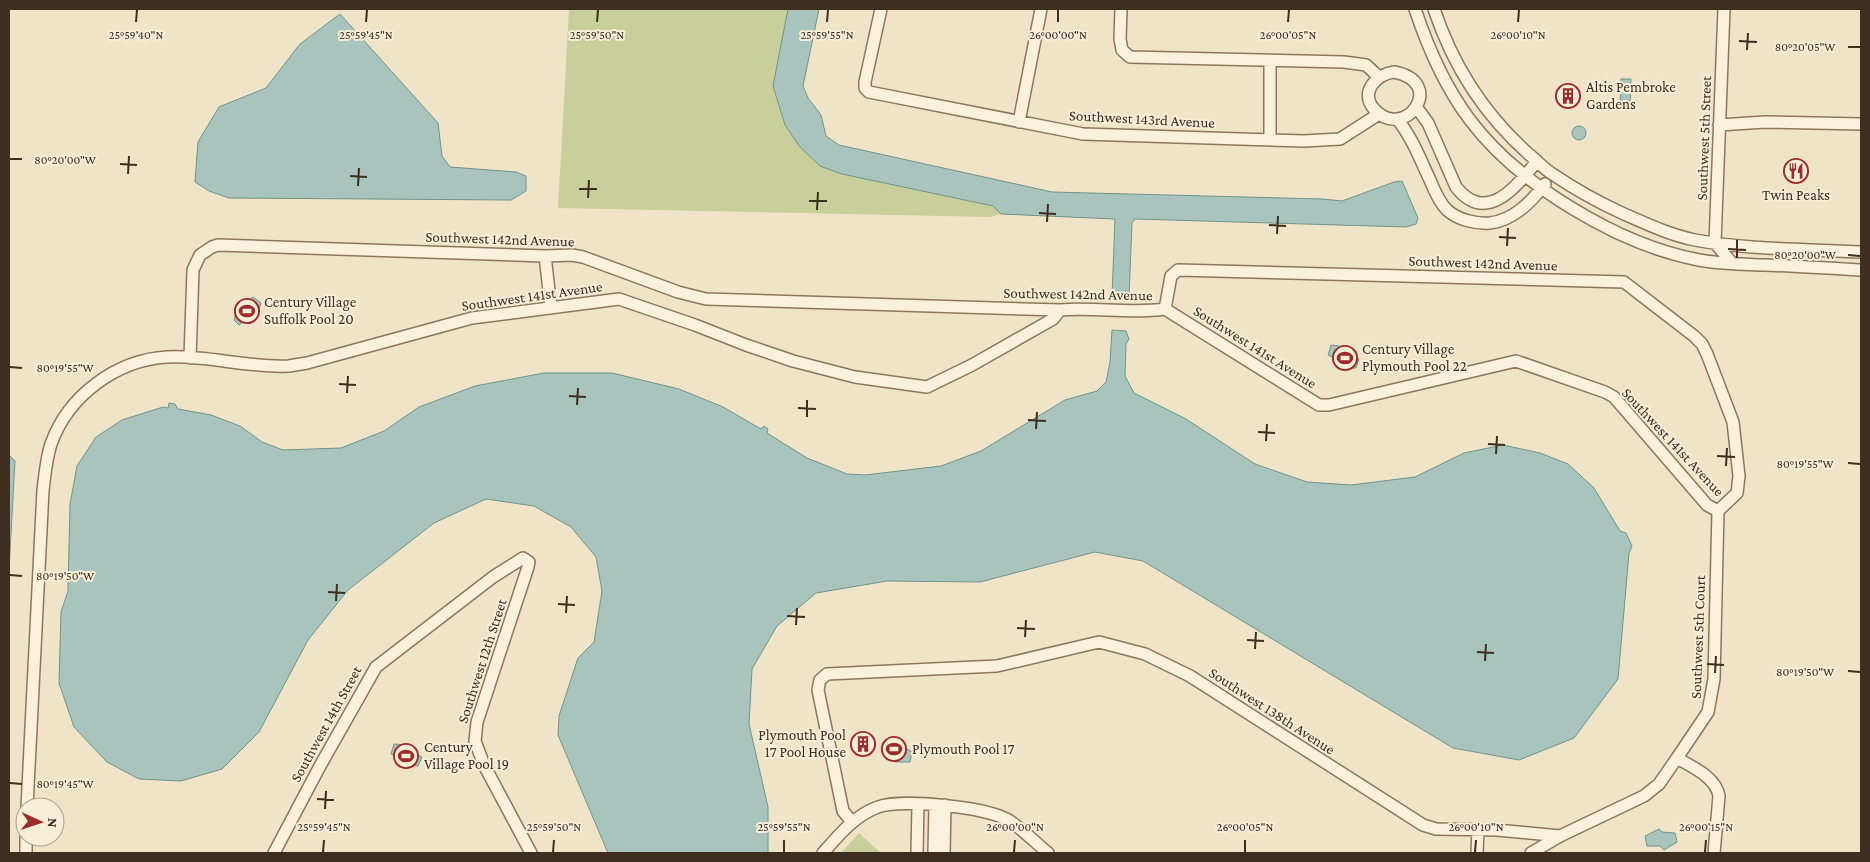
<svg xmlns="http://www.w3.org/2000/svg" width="1870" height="862" viewBox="0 0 1870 862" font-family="'Crimson Pro',serif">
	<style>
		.green { fill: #c9cf9b }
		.water { fill: #a9c4bc; stroke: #6f938a }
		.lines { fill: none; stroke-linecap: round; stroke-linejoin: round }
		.minor-casing { stroke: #8d765c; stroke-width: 14 }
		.minor { stroke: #faf1dc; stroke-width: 11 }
		.ticks { fill: none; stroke: #3d2e20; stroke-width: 2 }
		.labels { text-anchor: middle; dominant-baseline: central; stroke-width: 4; stroke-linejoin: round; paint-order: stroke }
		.poi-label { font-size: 15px; fill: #3d2e20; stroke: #f7eed8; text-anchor: start }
		.street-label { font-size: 15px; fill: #3d2e20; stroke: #f7eed8 }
		.ticks-label { font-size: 12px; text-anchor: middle; fill: #3d2e20; stroke: #f7eed8; stroke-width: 4; stroke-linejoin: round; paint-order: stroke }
	</style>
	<rect width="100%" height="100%" fill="#f0e4c8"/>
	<path class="green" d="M569,9h219l-15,77 12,39 208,81 8,8 -11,3 -432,-9z
		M859,833l22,20h-40z"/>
	<path class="water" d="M788,9h31l-16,77 5,12 13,17 5,21 13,9 213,47 270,7 20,2 52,-19 8,-1 16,37 -2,6 -10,3 -271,-8 -3,4 -3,74 -9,2 -8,-3 3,-77 -114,-5 -8,-8 -151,-32 -22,-8 -20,-19 -15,-22 -12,-39z
		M340,14l98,109 4,33 8,11 66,5 10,4v15l-15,9 -282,-2 -20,-7 -14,-9 3,-40 21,-35 47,-19 34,-44z
		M1621,79h10l-1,26h-10z
		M1572 133a7 7 0 1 1 14 0a7 7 0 1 1-14 0Z
		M253,297l8,6 -5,14 -5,-1 -12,9 -5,-5 4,-14 5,-1z
		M1112,330l14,1 3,8 -3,5 -1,32 9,17 52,26 69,45 52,18 44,3 64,-8 49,-24 39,-8 37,8 28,11 26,24 26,43 6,2 6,13 -3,7 -11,126 -44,59 -55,22 -66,-12 -310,-187 -48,-9 -115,30 -93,-1 -71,12 -39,33 -25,43 -3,55 19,83v46h-160l-50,-118 1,-19 19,-58 16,-16 8,-51 -6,-34 -25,-30 -37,-21 -48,-7 -52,24 -86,67 -40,50 -49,92 -37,37 -41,12 -42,-2 -32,-17 -33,-35 -15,-44 2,-71 7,-21 2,-87 7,-38 19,-29 26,-17 41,-13 5,1 1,-5 6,1 3,5 33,6 29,11 22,16 21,8 58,-2 43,-17 35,-24 56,-21 69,-13h68l67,16 44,18 38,22 3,-3 4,3 -1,4 40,25 40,16 18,1 76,-9 40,-15 84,-51 32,-9 9,-9 4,-20z
		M1331,345l15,2 1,5 12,7 -3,9h-14l-1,-7 -13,-6z
		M9,455l6,6 -6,109z
		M899,741l2,5 11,6 -2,10h-15l-2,-5 -11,-5 1,-10z
		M394,744l14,1 1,6 13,6 -4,9 -14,-1 -1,-6 -12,-5z
		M1659,829l3,3 13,1 2,9 -13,8 -4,-4h-13l-2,-10z"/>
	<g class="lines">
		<defs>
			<path id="minor" d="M881,9l-16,73v6l4,4 214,42 221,7 36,-2 39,-25
				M1121,9l-1,30 2,11 8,7 214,5 22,3 13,12
				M1415,9c13,39 30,78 55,111 49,65 149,125 229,140 21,4 43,4 64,5 33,1 65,3 98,5
				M1434,9c19,57 51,107 97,147 7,6 14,14 23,19 22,15 46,28 70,39 23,10 46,21 71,26 54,10 111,9 166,12
				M1724,9l-9,234 17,20
				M1394,72c54,10 11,71 -20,37 -15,-17 3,-35 20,-37z
				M1417,108l11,15 28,64c30,38 61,0 81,-26
				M1397,119c15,18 23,40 33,61 4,10 9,22 17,30 11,10 29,14 43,13 24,-3 41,-21 55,-39
				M1019,122l22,-113
				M1719,125l46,-3 96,2
				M1270,140v-79
				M545,256l6,52
				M1165,309l6,-33 7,-6 446,12 70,54 8,8 5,10 26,68 6,54 -2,17 -19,18
				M1165,309l154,96h10l187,-44 89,31 9,5 93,108 11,6
				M190,358l3,-88 7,-15 12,-8 6,-2 327,11 27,-1 11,2 95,35 28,7 354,11c35,-3 71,4 105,-1
				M27,807l16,-317c2,-15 3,-31 8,-46 17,-48 65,-84 116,-87 40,-2 81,11 122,9l18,-3 165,-45 147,-19 76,26 51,20 47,16 62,16 72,10 45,-22 81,-46 7,-9
				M852,822l-9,-11 -25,-121 2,-10 7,-6 170,-8 102,-24 46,12 45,22 233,149 13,4 61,1 63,6 84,-40 15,-12 18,-26
				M26,837v16
				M274,853l46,-87 56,-99 117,-90 30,-19 6,4 -1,5 -51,155 -2,19 9,24 47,88
				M823,853c15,-17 32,-38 55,-46 23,-9 111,0 132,14 13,9 26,22 38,32
				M917,853l1,-49
				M934,853l1,-48
				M944,853l1,-48
				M1477,853l1,-24
				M1531,853l29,-17
				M1714,853l5,-57c-3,-19 -27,-29 -42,-38l31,-46 6,-33 4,-168"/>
		</defs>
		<use href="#minor" class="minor-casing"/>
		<use href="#minor" class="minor"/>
	</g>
	<path class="ticks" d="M136,22l1,-12M366,22l1,-12M597,22l1,-12M827,22l1,-12M1058,22v-12M1288,22l1,-12M1518,22l1,-12M1739,41l18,1M1848,47h12M1747,50l1,-17M10,159h12M120,164l17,1M128,174l1,-18M350,176l17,1M358,186l1,-18M579,189h18M588,198l1,-18M809,201h18M817,210l1,-18M1039,213l17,1M1047,222l1,-18M1269,225l17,1M1277,234l1,-18M1499,237l17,1M1507,246l1,-18M1728,249l18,1M1848,255l12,1M1737,258v-18M10,367l12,1M339,384l17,1M347,393l1,-17M569,396l17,1M577,405l1,-17M798,408l18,1M807,417v-17M1028,420l18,1M1036,429l1,-17M1258,432l17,1M1266,441l1,-17M1488,444l17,1M1496,454l1,-18M1717,456l18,1M1848,463l12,1M1726,466l1,-18M10,575l12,1M328,592l17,1M336,601l1,-17M558,604l17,1M566,613l1,-17M787,616l18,1M796,625l1,-17M1017,628l18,1M1025,637l1,-17M1247,640l17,1M1255,649l1,-17M1477,652l17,1M1485,661l1,-17M1707,664l17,1M1848,671l12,1M1715,673l1,-17M10,783l12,1M317,799l17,1M325,809l1,-18M323,852l1,-12M553,852l1,-12M784,852v-12M1014,852l1,-12M1245,852v-12M1475,852l1,-12M1705,852l1,-12"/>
	<defs>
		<symbol id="building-ring" viewBox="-11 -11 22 22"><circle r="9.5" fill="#f7eed8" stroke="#9e2a2b" stroke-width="1.5"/><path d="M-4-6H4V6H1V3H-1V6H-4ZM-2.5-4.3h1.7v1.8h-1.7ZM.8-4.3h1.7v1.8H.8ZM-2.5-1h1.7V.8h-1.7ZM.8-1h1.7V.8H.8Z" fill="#9e2a2b"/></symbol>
		<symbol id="restaurant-ring" viewBox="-11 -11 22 22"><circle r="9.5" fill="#f7eed8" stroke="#9e2a2b" stroke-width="1.5"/><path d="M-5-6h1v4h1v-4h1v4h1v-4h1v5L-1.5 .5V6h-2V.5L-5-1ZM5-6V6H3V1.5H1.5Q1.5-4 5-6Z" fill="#9e2a2b"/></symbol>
		<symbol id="stadium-ring" viewBox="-11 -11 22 22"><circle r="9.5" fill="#f7eed8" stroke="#9e2a2b" stroke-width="1.5"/><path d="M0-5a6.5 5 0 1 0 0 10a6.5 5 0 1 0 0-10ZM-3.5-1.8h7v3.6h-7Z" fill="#9e2a2b"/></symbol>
	</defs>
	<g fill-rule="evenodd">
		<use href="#building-ring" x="1554" y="82" width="28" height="28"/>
		<use href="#restaurant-ring" x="1782" y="157" width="28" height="28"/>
		<use href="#stadium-ring" x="233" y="297" width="28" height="28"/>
		<use href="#stadium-ring" x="1331" y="344" width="28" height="28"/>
		<use href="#building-ring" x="849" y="730" width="28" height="28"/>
		<use href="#stadium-ring" x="880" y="735" width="28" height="28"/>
		<use href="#stadium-ring" x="392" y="742" width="28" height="28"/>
	</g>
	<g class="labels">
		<g class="poi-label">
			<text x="1586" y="87">Altis Pembroke<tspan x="1586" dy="17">Gardens</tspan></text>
			<text x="1796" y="195" text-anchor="middle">Twin Peaks</text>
			<text x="264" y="302">Century Village<tspan x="264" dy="17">Suffolk Pool 20</tspan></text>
			<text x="1362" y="349">Century Village<tspan x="1362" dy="17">Plymouth Pool 22</tspan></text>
			<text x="846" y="735" text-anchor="end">Plymouth Pool<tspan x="846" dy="17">17 Pool House</tspan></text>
			<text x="424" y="747">Century<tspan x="424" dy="17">Village Pool 19</tspan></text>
			<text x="912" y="749">Plymouth Pool 17</text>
		</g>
		<g class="street-label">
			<text transform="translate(1142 119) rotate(3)">Southwest 143rd Avenue</text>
			<text transform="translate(1704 138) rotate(-88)">Southwest 5th Street</text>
			<text transform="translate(500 239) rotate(2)">Southwest 142nd Avenue</text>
			<text transform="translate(1483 263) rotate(2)">Southwest 142nd Avenue</text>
			<text transform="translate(1078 294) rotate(1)">Southwest 142nd Avenue</text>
			<text transform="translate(532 296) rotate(-8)">Southwest 141st Avenue</text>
			<text transform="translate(1255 347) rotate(32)">Southwest 141st Avenue</text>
			<text transform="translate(1673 442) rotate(47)">Southwest 141st Avenue</text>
			<text transform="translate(1698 637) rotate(-88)">Southwest 5th Court</text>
			<text transform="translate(482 661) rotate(-72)">Southwest 12th Street</text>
			<text transform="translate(1272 711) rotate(33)">Southwest 138th Avenue</text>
			<text transform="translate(326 724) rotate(-61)">Southwest 14th Street</text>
		</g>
	</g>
	<g class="ticks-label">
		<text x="136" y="39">25°59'40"N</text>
		<text x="366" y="39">25°59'45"N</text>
		<text x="597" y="39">25°59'50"N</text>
		<text x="827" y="39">25°59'55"N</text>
		<text x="1058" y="39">26°00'00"N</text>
		<text x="1288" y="39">26°00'05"N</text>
		<text x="1518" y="39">26°00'10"N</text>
		<text x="1805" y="51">80°20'05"W</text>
		<text x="65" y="164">80°20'00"W</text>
		<text x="1805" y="259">80°20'00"W</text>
		<text x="65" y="372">80°19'55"W</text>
		<text x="1805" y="468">80°19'55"W</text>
		<text x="65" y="580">80°19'50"W</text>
		<text x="1805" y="676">80°19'50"W</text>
		<text x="65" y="788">80°19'45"W</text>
		<text x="324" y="831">25°59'45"N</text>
		<text x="554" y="831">25°59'50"N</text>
		<text x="784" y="831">25°59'55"N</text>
		<text x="1015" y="831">26°00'00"N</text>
		<text x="1245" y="831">26°00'05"N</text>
		<text x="1476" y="831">26°00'10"N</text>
		<text x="1706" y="831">26°00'15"N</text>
	</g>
	<rect width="1870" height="862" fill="none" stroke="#3d2e20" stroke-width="20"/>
	<g transform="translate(40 822) rotate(93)"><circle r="24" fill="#f7eed8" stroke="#ada18e"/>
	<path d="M0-4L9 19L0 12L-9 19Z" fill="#9e2a2b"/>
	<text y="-8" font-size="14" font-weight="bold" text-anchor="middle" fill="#3d2e20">N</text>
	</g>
</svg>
